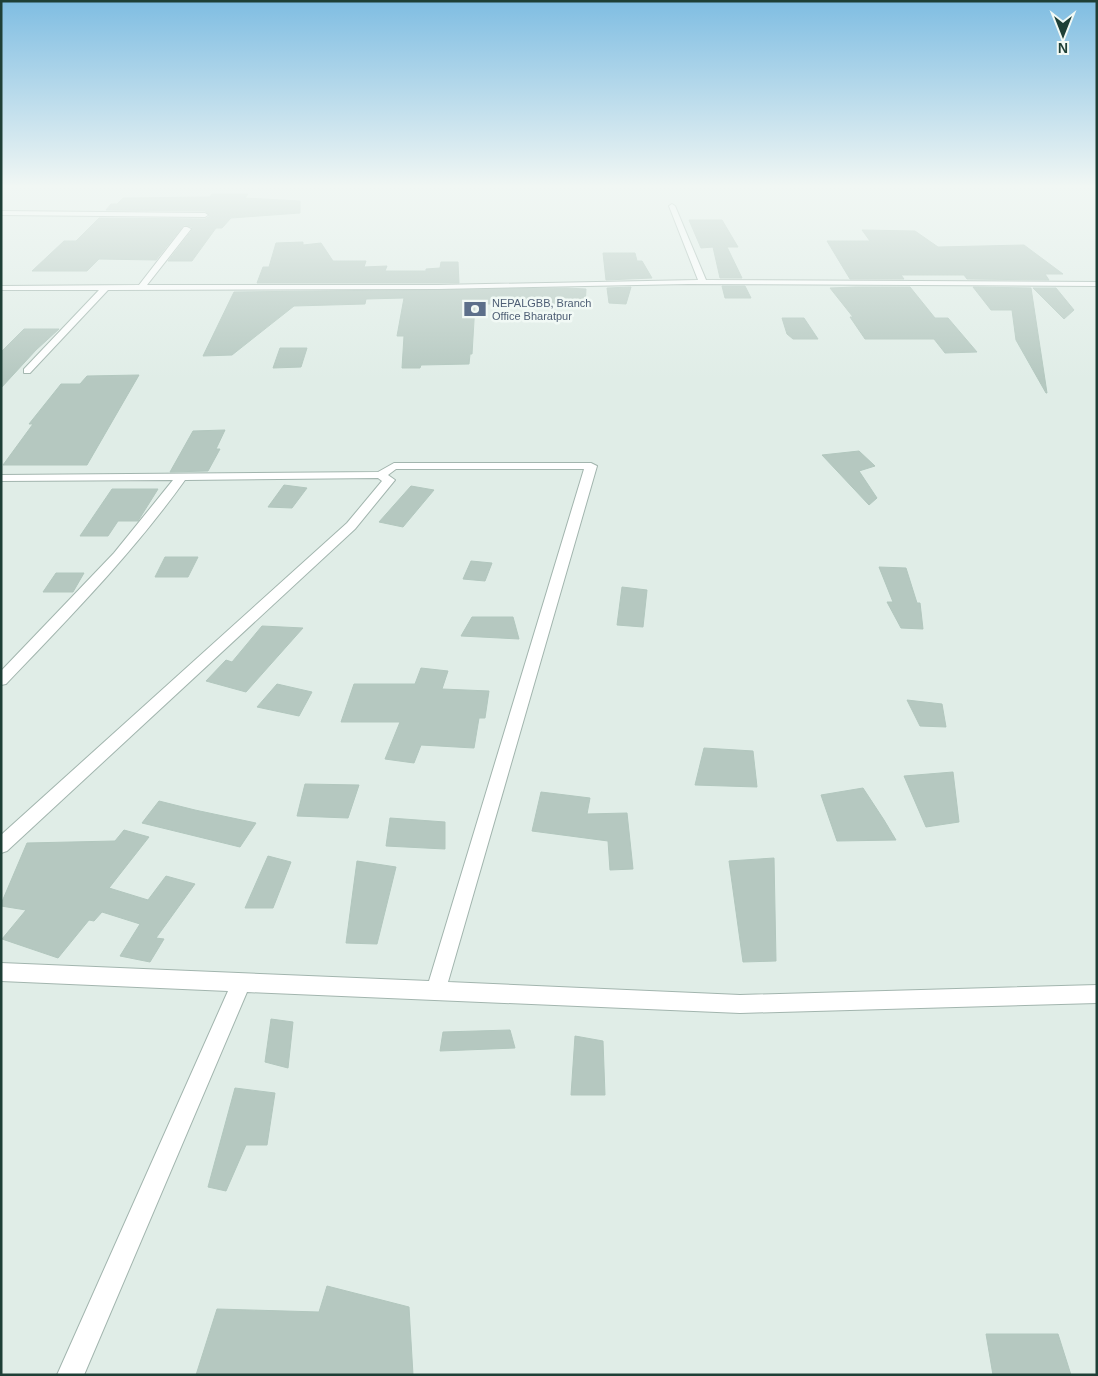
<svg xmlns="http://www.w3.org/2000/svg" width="1098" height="1376" viewBox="0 0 1098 1376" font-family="Arial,sans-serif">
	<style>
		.building { fill: #b5c8c0; stroke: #b2c7be }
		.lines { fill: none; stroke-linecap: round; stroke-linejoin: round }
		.street-casing { stroke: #a2b5ae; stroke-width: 2 }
		.street { fill: #fff; fill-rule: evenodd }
		.labels { text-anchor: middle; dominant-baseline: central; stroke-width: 5; stroke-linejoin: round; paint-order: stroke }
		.far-service-label { font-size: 11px; fill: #4e5e75; stroke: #f1f9f5; text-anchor: start }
	</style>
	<rect width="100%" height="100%" fill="#e0ede7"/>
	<path class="building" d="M212,194h36l-3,4 55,3v12l-69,5 -9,10h-6l-24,33h-24l24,-31v-3l-8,-2 -28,35 -57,-1 -12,12h-55l32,-30h12l23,-23 106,1 5,-3 -5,-5 -99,-1 5,-6h6l6,-6 87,-1z
		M689,220h33l16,27h-11l15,31h-22l-7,-31 -12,1z
		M862,230l53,1 23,16 86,-2 39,29h-18l4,6 -82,-1 -3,-4h-63l3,4h-54l-23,-38h43z
		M303,242v3l18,-2 12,18h33l-2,6 23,-1 -2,5h41v-2l14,-1 1,-6h17l1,21h-202l6,-16h6l7,-24z
		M603,253h32l2,8h5l10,17 -46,2z
		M722,286h23l6,12h-26z
		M631,287l-5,17 -17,-1 -2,-15z
		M856,287h54l25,31h13l29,34 -32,1 -11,-14h-69l-15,-22h3l-23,-29z
		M973,287l58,1 16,105h-1l-30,-53 -4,-30h-21z
		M567,288l19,1 -1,17 -55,-1v-1h-55l-3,50h-2l-1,10 -48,1 -1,3h-18l2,-32h-7l7,-38 -38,1 -1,5 -71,2 -62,49 -29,1 31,-64z
		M1033,288h23l18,22 -10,9z
		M782,318h22l14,21h-25l-6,-5z
		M24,329h35l-23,21 -35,38v-36z
		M280,348h27l-6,19 -28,1z
		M139,375l-52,90h-84l30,-41h-4l32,-40h19l7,-8z
		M225,430l-9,19h4l-12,22 -38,1 23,-41z
		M859,451l16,15 -16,5 18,27 -8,7 -47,-50z
		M284,485l23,3 -15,20 -24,-1z
		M411,486l23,4 -31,37 -24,-5z
		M112,489h46l-20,32h-20l-10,15h-28z
		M165,557h33l-10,20h-33z
		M471,561l21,2 -7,18 -22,-2z
		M879,567l27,1 11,35h3l3,26 -22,-1 -14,-26h6z
		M56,573h28l-11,19h-30z
		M622,587l25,3 -4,37 -26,-2z
		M472,617h41l6,22 -58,-3z
		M262,626l41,2 -57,64 -40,-11 20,-21 6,2z
		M421,668l27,3 -6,18 47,2 -4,27h-6l-5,30 -53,-3 -7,18 -29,-4 15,-37h-59l13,-38h61z
		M277,684l35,8 -13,24 -42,-9z
		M907,700l35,4 4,23 -26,-1z
		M704,748l49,3 4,36 -62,-2z
		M953,772l6,50 -33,5 -22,-51z
		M305,784l54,1 -11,33 -51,-2z
		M863,788l21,32 12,20 -59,1 -16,-46z
		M541,792l49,6 -3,16 40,-1 6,56 -23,1 -2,-29 -76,-10z
		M159,801l36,9 61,13 -16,24 -98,-24z
		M390,818l55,4v27l-59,-3z
		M124,830l25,7 -40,51 39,12 18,-24 29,8 -39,54 8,1 -14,23 -30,-6 20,-32 -38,-12 -8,9 -5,-1 -31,38 -56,-19 24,-29 -25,-4v-2l26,-61 88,-2z
		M268,856l23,6 -18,46h-28z
		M774,858l2,103 -33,1 -14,-101z
		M357,861l39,6 -19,77 -31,-1z
		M271,1019l22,3 -5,46 -23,-6z
		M510,1030l5,18 -75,3 3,-19z
		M575,1036l28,5 2,54h-34z
		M235,1088l40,5 -8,52h-21l-20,46 -18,-4z
		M327,1286l82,21 4,68h-217l21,-66 102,3z
		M986,1334h72l13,41h-78z"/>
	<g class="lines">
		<defs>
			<path id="street" d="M672,204l3,2 31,74 391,2v4l-409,-2 -250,5 -330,1 -78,83h-6v-4l75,-79h-98v-4l138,-1 45,-58h3l4,2 -44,56h291l260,-5 -29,-74z
				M1,211l204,2 3,2 -3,2 -204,-2z
				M394,463h197l6,3 -149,516 292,13 357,-10v18l-357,10 -493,-21 -163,383h-27l171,-384 -227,-10v-18l428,18 155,-512h-188l-8,6 7,5 -40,49 -348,322 -6,2v-18l346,-312 35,-42 -4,-3 -193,2c-53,74 -116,138 -179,204l-5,1v-14l113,-118 59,-73 -172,1v-6l377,-3z"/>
		</defs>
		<use href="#street" class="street-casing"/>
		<use href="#street" class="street"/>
	</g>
	<linearGradient id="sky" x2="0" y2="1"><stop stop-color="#7fbde2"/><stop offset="0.49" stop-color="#f1f7f4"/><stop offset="1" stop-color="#f1f7f4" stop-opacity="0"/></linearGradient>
	<rect width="1098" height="380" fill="url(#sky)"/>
	<defs>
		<symbol id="bank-bare" viewBox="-9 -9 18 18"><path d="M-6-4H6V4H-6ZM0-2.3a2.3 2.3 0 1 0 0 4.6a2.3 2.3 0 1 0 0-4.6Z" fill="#5c6f8a" stroke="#f1f9f5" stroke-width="2.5" paint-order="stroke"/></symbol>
	</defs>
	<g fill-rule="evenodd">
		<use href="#bank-bare" x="459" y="293" width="32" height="32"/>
	</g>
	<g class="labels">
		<g class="far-service-label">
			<text x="492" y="303">NEPALGBB, Branch<tspan x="492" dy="13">Office Bharatpur</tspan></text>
		</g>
	</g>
	<rect width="1098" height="1376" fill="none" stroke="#1e3f36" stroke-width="5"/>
	<g transform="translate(1063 35) rotate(180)" stroke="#f1f9f5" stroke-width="4" paint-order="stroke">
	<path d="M0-4L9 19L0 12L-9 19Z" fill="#1e3f36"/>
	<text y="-8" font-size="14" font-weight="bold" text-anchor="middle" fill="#1e3f36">N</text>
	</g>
</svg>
